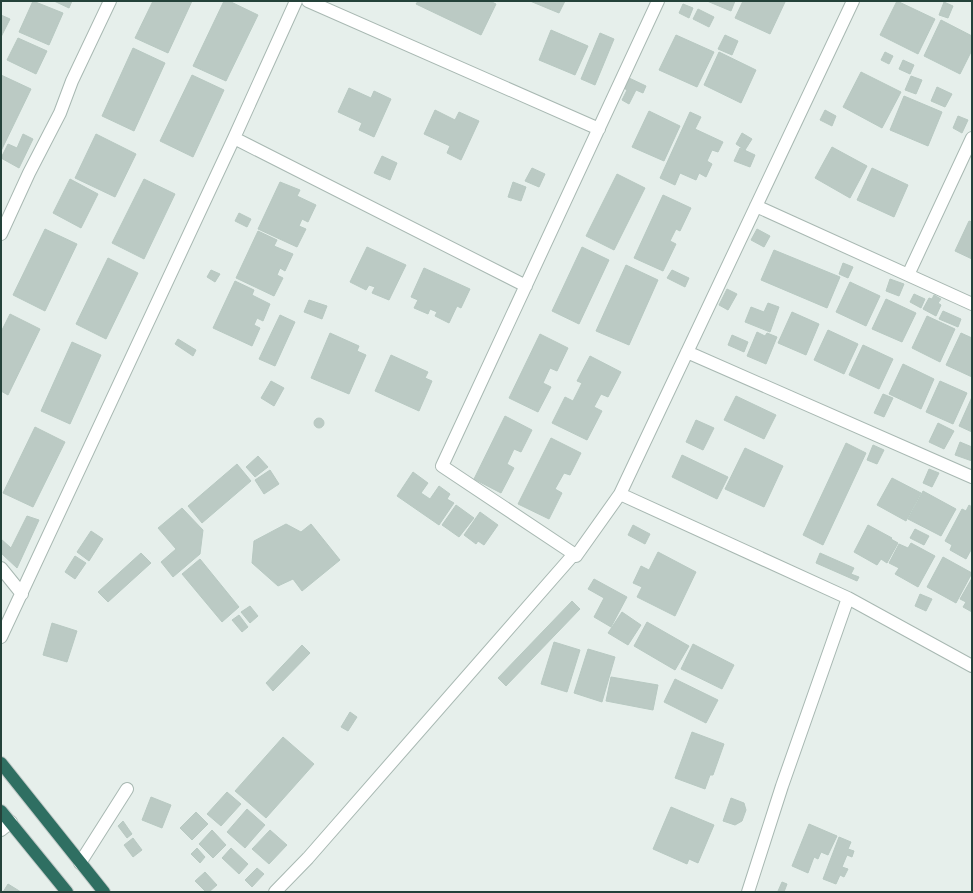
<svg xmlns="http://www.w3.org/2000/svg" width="973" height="893" viewBox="0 0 973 893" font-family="Raleway,sans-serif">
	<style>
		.building { fill: #bbcac4; stroke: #b8c9c2 }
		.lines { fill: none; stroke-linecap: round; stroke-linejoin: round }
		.minor-casing { stroke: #a8b8b2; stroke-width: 14 }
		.highway-casing { stroke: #c2cac8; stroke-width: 14 }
		.minor { stroke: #fff; stroke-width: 12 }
		.highway { stroke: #2f6f62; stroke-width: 12 }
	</style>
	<rect width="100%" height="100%" fill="#e6efeb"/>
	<path class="building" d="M33,1l30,12 -14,32 -30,-13z
		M54,1h18l-3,7z
		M153,1h39l-24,52 -33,-15z
		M224,1h5l29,14 -32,66 -33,-15z
		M418,1h72l6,3 -15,31 -65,-31z
		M530,1h35l-6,12z
		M707,1h28l-4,10z
		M743,1h40l2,1 -15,32 -35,-16z
		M897,1l38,18 -17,35 -38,-19z
		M944,2l9,4 -5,12 -9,-3z
		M683,4l10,4 -4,10 -10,-5z
		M698,9l16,8 -5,10 -16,-8z
		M1,15l9,4 -9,18z
		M941,20l31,16v14l-12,24 -36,-18z
		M551,30l37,16 -13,29 -36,-15z
		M600,33l14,6 -19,46 -14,-6z
		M676,35l38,17 -17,35 -38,-17z
		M725,35l13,6 -6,14 -14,-6z
		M18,38l29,13 -11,23 -29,-14z
		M133,48l32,15 -31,68 -32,-15z
		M719,52l37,18 -15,33 -37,-18z
		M885,52l8,4 -4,8 -8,-4z
		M903,60l11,5 -4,9 -11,-5z
		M861,72l40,20 -19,36 -39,-21z
		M1,75l30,14 -30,62z
		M192,75l32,15 -31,67 -33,-16z
		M911,76l11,4 -6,14 -11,-4z
		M627,77l19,9 -3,7 -7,-3 -7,14 -7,-4 5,-10 -5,-3z
		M937,87l15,7 -7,13 -14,-6z
		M349,88l22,10 3,-7 17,8 -17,38 -15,-7 3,-7 -24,-11z
		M904,96l38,16 -14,34 -38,-16z
		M435,110l20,10 4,-8 20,9 -18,39 -14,-7 3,-7 -26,-12z
		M825,110l11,6 -4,10 -12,-6z
		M649,111l31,15 -16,35 -32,-14z
		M690,112l11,5 -6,12 28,13 -5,10 -6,-2 -5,11 5,3 -6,13 -7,-4 -3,7 -16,-7 -5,12 -15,-7z
		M958,116l10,4 -6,13 -9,-5z
		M742,133l10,6 -7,11 -9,-6z
		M23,134l10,5 -14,29 -18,-10 7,-14 9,4z
		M96,134l40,20 -21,43 -40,-19z
		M832,147l35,19 -17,32 -35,-20z
		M740,148l15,7 -5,12 -16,-6z
		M382,156l15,7 -7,17 -16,-7z
		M532,168l13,6 -6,13 -14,-6z
		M872,168l36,17 -14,32 -37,-17z
		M617,174l28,14 -31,62 -28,-14z
		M70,179l28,15 -17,34 -28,-15z
		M144,179l31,15 -31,65 -32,-16z
		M280,182l20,8 -3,6 19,9 -8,17 -6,-3 -3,7 7,3 -9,18 -39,-18z
		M513,182l13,5 -5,14 -13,-4z
		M663,195l28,13 -11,23 -4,-2 -6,12 6,3 -13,27 -29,-13z
		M239,213l12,6 -4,8 -12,-6z
		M969,221l3,1v37l-17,-8z
		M45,229l32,15 -32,67 -32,-16z
		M757,229l13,7 -6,11 -13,-7z
		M258,231l19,9 -3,6 19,8 -8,17 -5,-3 -3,7 6,3 -9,18 -38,-18z
		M367,247l39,18 -17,35 -17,-7 3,-6 -6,-2 -3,5 -16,-8z
		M582,247l27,13 -30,64 -27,-13z
		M774,250l66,27 -13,31 -66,-28z
		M108,258l30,15 -32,66 -30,-15z
		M843,263l10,4 -5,11 -9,-4z
		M626,265l32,15 -29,65 -33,-14z
		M424,268l46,21 -9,19 -4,-2 -8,17 -14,-7 2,-4 -7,-3 -2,5 -14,-6 4,-8 -7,-3z
		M211,270l9,4 -5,8 -8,-5z
		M672,270l17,8 -4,9 -18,-9z
		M890,279l14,5 -5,12 -13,-5z
		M235,281l19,9 -2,5 18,9 -7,17 -6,-3 -3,7 6,3 -8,18 -39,-18z
		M850,282l30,14 -14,30 -30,-14z
		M727,289l10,5 -9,16 -9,-5z
		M914,294l11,5 -4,9 -11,-6z
		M934,295l7,4 -3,4 3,2 -5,11 -13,-7 6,-11 3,1z
		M886,299l30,14 -14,29 -30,-13z
		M309,300l18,6 -5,13 -18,-7z
		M768,303l11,4 -9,25 -25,-10 6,-15 13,5z
		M943,311l18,8 -3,8 -19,-8z
		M792,312l27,12 -13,31 -28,-12z
		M10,314l30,15 -32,66 -7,-4v-59z
		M280,315l15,7 -20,44 -16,-7z
		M927,316l28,13 -15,33 -28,-14z
		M828,330l30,14 -14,30 -30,-14z
		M757,332l8,4 2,-3 10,4 -11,27 -19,-8z
		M330,333l29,13 -2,5 9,4 -17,39 -38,-16z
		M961,333l11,5v39l-26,-12z
		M540,334l28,14 -11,23 -7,-3 -7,15 8,4 -13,25 -29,-14z
		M732,335l16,7 -4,10 -16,-7z
		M178,339l18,11 -3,6 -18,-12z
		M72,342l29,13 -31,69 -29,-13z
		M863,345l30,14 -14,30 -30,-14z
		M391,355l37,17 -3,6 7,3 -13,30 -44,-20z
		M590,356l31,16 -13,25 -7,-3 -7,13 8,4 -15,29 -35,-17 13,-26 8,4 9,-18 -5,-2z
		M903,364l31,15 -13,30 -32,-15z
		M271,381l13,7 -10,18 -13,-8z
		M940,381l27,12 -14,31 -27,-12z
		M883,394l10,4 -9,19 -10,-4z
		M736,396l40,19 -12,24 -40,-19z
		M972,397v35l-13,-6z
		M505,416l27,14 -11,22 -7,-3 -7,15 7,4 -13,25 -27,-14z
		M314 423a5 5 0 1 1 10 0a5 5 0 1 1-10 0Z
		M696,420l18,8 -11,22 -17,-8z
		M938,423l16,8 -10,18 -15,-7z
		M35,427l30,15 -32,65 -30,-14z
		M551,438l30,15 -11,22 -6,-2 -9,16 7,4 -13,26 -31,-15z
		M960,442l12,5v14l-17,-6z
		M846,443l20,10 -43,92 -20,-10z
		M873,445l11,5 -7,14 -10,-4z
		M745,448l38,18 -19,41 -39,-18z
		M682,455l46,22 -11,22 -45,-22z
		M258,456l10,11 -13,10 -9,-10z
		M237,464l14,17 -49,42 -14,-17z
		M929,469l10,4 -7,14 -9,-4z
		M270,470l9,14 -15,10 -9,-14z
		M413,472l15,11 -7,10 9,6 9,-13 11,8 -3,5 7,4 -15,22 -42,-29z
		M892,478l29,15 -15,28 -29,-16z
		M923,491l33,18 -15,27 -33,-17z
		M456,505l18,13 -15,19 -17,-12z
		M969,505l3,2v44l-1,-1 -5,9 -16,-9 2,-5 -7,-4 17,-32 4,2z
		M182,508l21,22 -3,24 -27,23 -12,-15 15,-13 -18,-21z
		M480,512l18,13 -14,20 -6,-4 -2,3 -12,-9z
		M27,516l12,4 -22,48 -16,-15v-14l10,9z
		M286,524l15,8 10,-8 29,36 -38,31 -9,-12 -15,7 -26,-23 2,-22z
		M633,525l17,9 -5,10 -17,-9z
		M868,525l24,13 -1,1 7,4 -11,20 -6,-4 -4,6 -23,-13z
		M915,529l14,7 -5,9 -14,-7z
		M91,531l12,8 -14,22 -12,-9z
		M911,543l24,13 -17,31 -23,-13 4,-6 -10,-5 10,-19 9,4z
		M658,552l38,20 -21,44 -38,-19 5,-10 -9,-4 8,-17 8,4z
		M141,553l10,10 -43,39 -10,-10z
		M820,553l34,15 -3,6 8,3 -2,4 -41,-18z
		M75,556l11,7 -11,16 -10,-7z
		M943,557l29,16 -16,30 -29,-16z
		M200,559l39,48 -17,15 -40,-48z
		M972,578v34l-9,-5 3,-5 -6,-3z
		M594,579l33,18 -16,30 -17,-10 10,-19 -16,-9z
		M920,594l12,5 -6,12 -11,-5z
		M572,601l8,8 -74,77 -8,-8z
		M250,606l8,10 -8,7 -9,-11z
		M622,612l19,13 -13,20 -20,-12z
		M239,615l9,12 -6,5 -10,-12z
		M647,622l42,24 -14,24 -41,-24z
		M52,623l25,8 -10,31 -24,-7z
		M554,642l26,8 -13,42 -26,-8z
		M693,644l41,21 -12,24 -41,-20z
		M302,645l8,8 -37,38 -7,-8z
		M588,649l27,8 -13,45 -28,-9z
		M611,677l47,8 -5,25 -47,-9z
		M675,679l43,21 -12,23 -42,-21z
		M350,712l7,5 -9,14 -7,-4z
		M692,732l32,12 -11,31h-3l-5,14 -30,-11z
		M283,737l31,27 -48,54 -31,-27z
		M227,792l14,12 -20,22 -14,-12z
		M151,797l20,8 -9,23 -20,-8z
		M731,798l13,5 2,7 -4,11 -7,4 -12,-4z
		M671,807l43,18 -16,38 -9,-4 -2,5 -34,-15z
		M247,809l18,16 -20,23 -18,-16z
		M196,812l12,12 -16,16 -12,-12z
		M123,821l9,13 -5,4 -9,-12z
		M809,824l28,12 -9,19 -7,-3 -3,7 -4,-2 -6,16 -16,-7z
		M212,830l14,15 -13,13 -14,-14z
		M270,830l17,15 -18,19 -17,-15z
		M839,837l12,5 -3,7 6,2 -2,6 -5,-2 -5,12 6,2 -4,8 -4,-2 -4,9 -13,-5z
		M133,838l9,12 -9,7 -9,-12z
		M197,848l8,9 -5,6 -9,-9z
		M231,848l17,16 -9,10 -17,-16z
		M257,868l7,6 -12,13 -7,-7z
		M205,872l12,13 -8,7h-3l-11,-11z
		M782,882l5,2 -3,8 -6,-1z
		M8,884l13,8h-18z"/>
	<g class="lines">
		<defs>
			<path id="minor" d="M308,1l291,128
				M234,138l292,148
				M756,206l216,98
				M1,234l28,-61 31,-60 12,-32 38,-80
				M908,275l64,-137
				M687,352l285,125
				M620,494l228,104 124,68
				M574,554l-132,-88 216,-465
				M1,568l21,26
				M1,637l233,-499 62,-137
				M1,830l10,-8
				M80,863l47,-74
				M275,892l33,-34 266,-304 2,2 44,-62 233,-493
				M748,892l34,-106 66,-188"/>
			<path id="highway" d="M1,763l103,129
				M1,811l66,81"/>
		</defs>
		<use href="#minor" class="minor-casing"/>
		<use href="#highway" class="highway-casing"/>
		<use href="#minor" class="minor"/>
		<use href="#highway" class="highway"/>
	</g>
	<rect width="973" height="893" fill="none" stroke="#24423a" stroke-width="4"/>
</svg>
